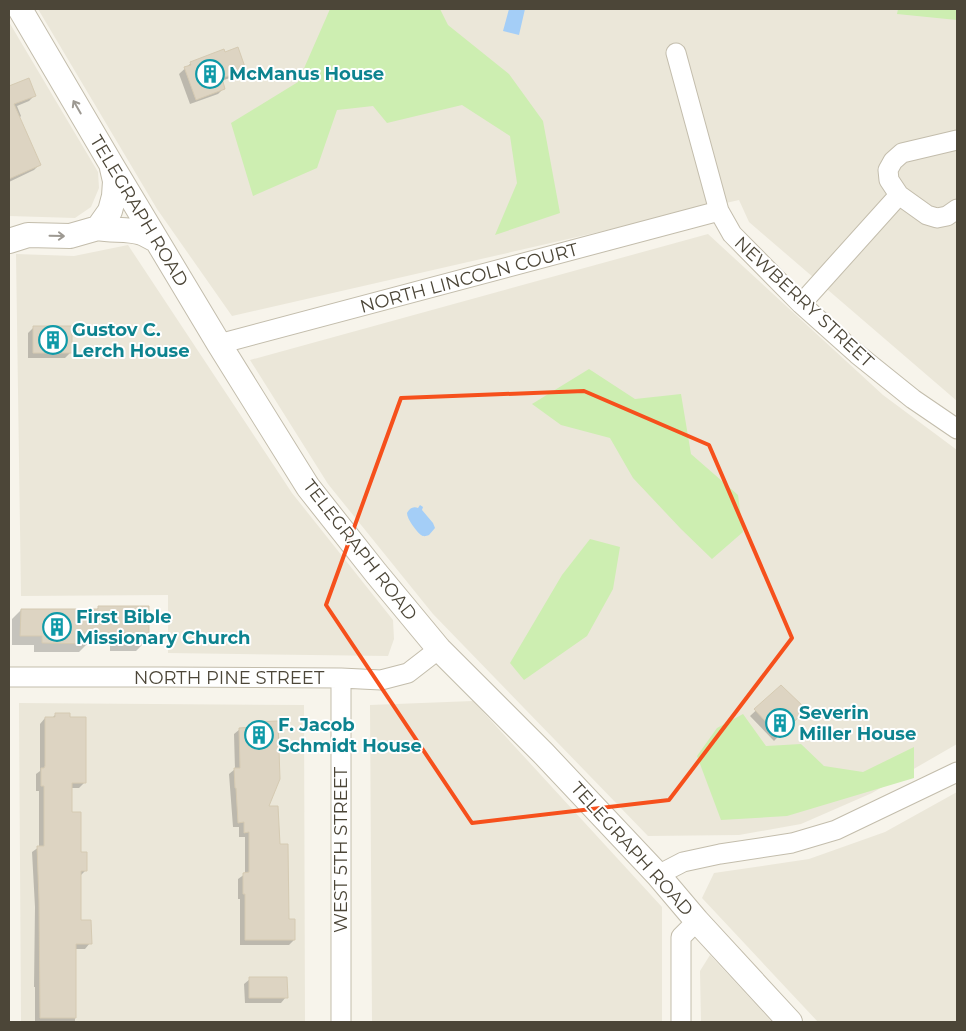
<svg xmlns="http://www.w3.org/2000/svg" width="966" height="1031" viewBox="0 0 966 1031" font-family="Montserrat,sans-serif">
	<style>
		.residential { fill: #ebe7d9 }
		.green { fill: #cdeeb1 }
		.water { fill: #a4cef7 }
		.shadow { fill: #0003 }
		.building { fill: #ddd4c2; stroke: #d5cab2 }
		.lines { fill: none; stroke-linecap: round; stroke-linejoin: round }
		.minor-casing { stroke: #c3bdac; stroke-width: 21 }
		.tertiary-casing { stroke: #c3bdac; stroke-width: 26 }
		.minor { stroke: #fff; stroke-width: 19 }
		.tertiary { stroke: #fff; stroke-width: 24 }
		.oneway { stroke: #9d9992 }
		.marked { fill: none; stroke: #f6501c; stroke-width: 4; stroke-linejoin: round }
		.labels { text-anchor: middle; dominant-baseline: central; stroke-width: 4; stroke-linejoin: round; paint-order: stroke }
		.culture-label { font-size: 18px; font-weight: bold; fill: #0d838f; stroke: #fff; text-anchor: start }
		.street-label { font-size: 18px; fill: #4c4638; stroke: #fff }
	</style>
	<rect width="100%" height="100%" fill="#f7f4eb"/>
	<path class="residential" d="M38,9h919v392l-208,-179 -10,-22 -507,116 -75,-107z
		M9,22l89,150 1,16 -8,19 -16,11 -66,-2z
		M708,234l175,161 74,55v294l-85,49 -71,31 -62,11 -91,1 -215,-222 -105,-130 -78,-124z
		M128,245l164,248 101,127 1,19 -6,17 -220,-3v-58l-147,1 -5,-342 58,2z
		M473,701l189,206v115h-290l-2,-317z
		M19,703l285,2 1,317h-284z
		M957,792v230h-139l-116,-124 12,-25 95,-14 76,-27z
		M710,955l62,67h-71l-1,-51z"/>
	<path class="green" d="M330,9h110l8,16 61,49 34,47 17,92 -65,22 22,-52 -7,-47 -48,-31 -75,18 -14,-17 -36,4 -20,58 -64,28 -22,-73 67,-41z
		M898,9h59v11l-60,-6z
		M589,369l46,30 46,-5 10,60 47,41 5,37 -31,27 -31,-30 -48,-51 -23,-40 -49,-13 -29,-21z
		M590,539l30,8 -7,42 -26,47 -63,44 -14,-17 52,-88z
		M743,714l23,32 35,-2 23,22 39,6 51,-25v31l-127,38 -66,4 -24,-64 20,-28z"/>
	<path class="water" d="M509,9h16l-6,26 -16,-4z
		M420,505l3,2 -1,3 11,13 2,5 -6,7c-3,1 -5,2 -8,0 -5,-4 -14,-16 -14,-22 2,-4 6,-7 11,-5z"/>
	<path class="shadow" d="M224,54l20,15 -5,6 -18,6 3,7 -6,6 -28,10 -11,-30 12,-11z
		M28,80l6,16 -5,5 -12,5 4,10 -2,2 20,47 -5,5 -25,12v-95z
		M34,327l36,26 -5,5h-37v-25z
		M98,608l50,27 -3,2v5l-9,9h-26v-8h-22l-9,9h-45v-7h-22v-26l9,-9 74,1z
		M781,687l23,22 -30,32 -24,-25z
		M56,714l28,69 -5,5h-8v26l8,40 6,17 -5,5 -1,45 11,22 -5,6h-11l1,73h-40v-35h-1l1,-80 -3,-55 7,-5v-56h-3v-17l4,-3v-47l5,-6h7z
		M254,723l13,85 12,37 9,76 6,19 -5,5h-49v-46h-2v-20l7,-5v-37h-6v-10h-6l-4,-53 6,-5 -1,-35 6,-5h9z
		M250,979l36,18 -5,6h-36l-1,-19z"/>
	<path class="building" d="M238,47l8,23 -24,8 3,11 -29,11 -12,-33 7,-2 -1,-3 34,-13 1,3z
		M29,78l7,18 -22,8 27,61 -32,14v-93z
		M33,326h39v27h-39z
		M98,606h51v29h-3v8h-27v-8h-30v9l-47,-1v-7h-22l1,-27h77z
		M781,685l25,24 -26,28 -26,-28z
		M55,713h15v4h16v66h-14v29h9v40h6v19h-6v49h10l1,24h-16v74h-36l-1,-117 -2,-55h7v-60h-3v-18h3l1,-2v-49h10z
		M278,721l2,58 -11,27h9l2,38h8l1,75h6v21h-50v-46h-2v-21l6,-1v-40l-5,1v-11l-6,1 -2,-35h-1l-1,-20h6l-1,-40 15,-1v-5z
		M249,977h38l1,21h-39z"/>
	<g class="lines">
		<defs>
			<path id="minor" d="M676,53l43,158 13,23 69,70 56,50 56,45 44,30
				M957,140l-55,13 -9,8 -5,9 1,10 10,15 28,20 10,3 10,-2 10,-7
				M801,304l98,-109
				M219,344l500,-133
				M9,677h152l180,1 40,2 27,-7 31,-24
				M341,678v344
				M658,875l25,-13 37,-8 72,-11 44,-13 121,-58
				M681,1022v-85l16,-16"/>
			<path id="tertiary" d="M20,9l91,155 108,180 89,143 68,86 63,76 104,104 115,122 39,46 93,101
				M98,228c14,3 30,0 44,5 5,2 9,5 14,7
				M9,241l19,-6 42,1 28,-8 12,-17 4,-15 1,-15 -3,-13"/>
		</defs>
		<use href="#minor" class="minor-casing"/>
		<use href="#tertiary" class="tertiary-casing"/>
		<use href="#minor" class="minor"/>
		<use href="#tertiary" class="tertiary"/>
	</g>
	<defs><path id="oneway-shaft" d="M-6 0H5M1.5-3L5.5 0L1.5 3" fill="none" stroke-width="1.6" stroke-linecap="round" stroke-linejoin="round" transform="scale(1.25)"/></defs>
	<g class="oneway">
		<use href="#oneway-shaft" transform="translate(77 107) rotate(-120)"/>
		<use href="#oneway-shaft" transform="translate(57 236) rotate(1)"/>
	</g>
	<path class="marked" d="M584,391l125,54 83,193 -123,162 -197,23 -146,-218 75,-207z"/>
	<defs>
		<symbol id="building-ring" viewBox="-11 -11 22 22"><circle r="9.5" fill="#fff" stroke="#0f9aa8" stroke-width="1.5"/><path d="M-4-6H4V6H1V3H-1V6H-4ZM-2.5-4.3h1.7v1.8h-1.7ZM.8-4.3h1.7v1.8H.8ZM-2.5-1h1.7V.8h-1.7ZM.8-1h1.7V.8H.8Z" fill="#0f9aa8"/></symbol>
	</defs>
	<g fill-rule="evenodd">
		<use href="#building-ring" x="194" y="58" width="32" height="32"/>
		<use href="#building-ring" x="37" y="324" width="32" height="32"/>
		<use href="#building-ring" x="41" y="611" width="32" height="32"/>
		<use href="#building-ring" x="764" y="707" width="32" height="32"/>
		<use href="#building-ring" x="243" y="719" width="32" height="32"/>
	</g>
	<g class="labels">
		<g class="culture-label">
			<text x="229" y="74">McManus House</text>
			<text x="72" y="330">Gustov C.<tspan x="72" dy="21">Lerch House</tspan></text>
			<text x="76" y="617">First Bible<tspan x="76" dy="21">Missionary Church</tspan></text>
			<text x="799" y="713">Severin<tspan x="799" dy="21">Miller House</tspan></text>
			<text x="278" y="725">F. Jacob<tspan x="278" dy="21">Schmidt House</tspan></text>
		</g>
		<g class="street-label">
			<text transform="translate(139 211) rotate(59)">TELEGRAPH ROAD</text>
			<text transform="translate(469 278) rotate(-15)">NORTH LINCOLN COURT</text>
			<text transform="translate(804 302) rotate(43)">NEWBERRY STREET</text>
			<text transform="translate(360 550) rotate(52)">TELEGRAPH ROAD</text>
			<text x="229" y="678">NORTH PINE STREET</text>
			<text transform="translate(632 849) rotate(48)">TELEGRAPH ROAD</text>
			<text transform="translate(341 850) rotate(-90)">WEST 5TH STREET</text>
		</g>
	</g>
	<rect width="966" height="1031" fill="none" stroke="#4c4638" stroke-width="20"/>
</svg>
